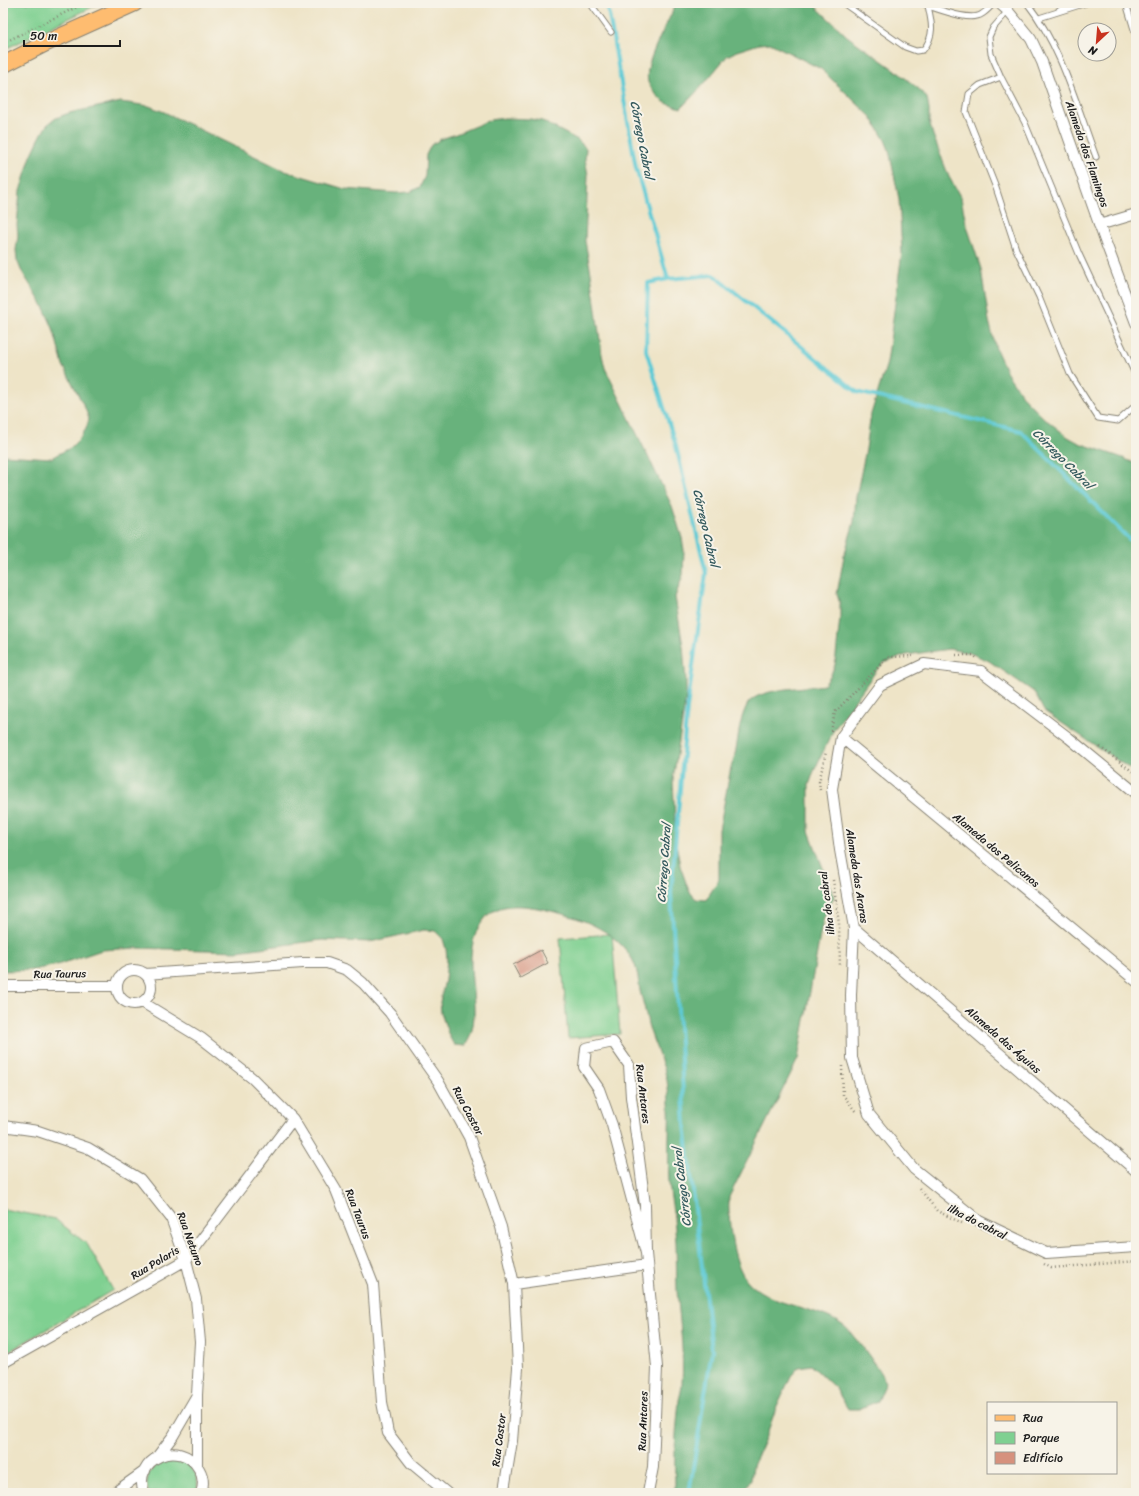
<svg xmlns="http://www.w3.org/2000/svg" width="1139" height="1496" viewBox="0 0 1139 1496" font-family="Sriracha,sans-serif">
	<style>
		.green { fill: #7fd091; stroke: #4e7656 }
		.forest { fill: #67b27b; stroke: #42674c }
		.lines { fill: none; stroke-linecap: round; stroke-linejoin: round }
		.stream { stroke: #5ecad5; stroke-width: 4 }
		.building { fill: #d6917d }
		.service-casing { stroke: #858072; stroke-width: 7 }
		.minor-casing { stroke: #858072; stroke-width: 12 }
		.primary-casing { stroke: #858072; stroke-width: 18 }
		.path { stroke: #858072; stroke-width: 2.5; stroke-dasharray: 1 3; stroke-linecap: butt }
		.service { stroke: #fff; stroke-width: 5 }
		.minor { stroke: #fff; stroke-width: 10 }
		.primary { stroke: #febc70; stroke-width: 16 }
		.labels { text-anchor: middle; dominant-baseline: central; stroke-width: 4; stroke-linejoin: round; paint-order: stroke }
		.street-label { font-size: 11px; fill: #1c1c1c; stroke: #f7f3e8 }
		.water-label { font-size: 12px; font-style: italic; fill: #33595d; stroke: #f7f3e8 }
	</style>
	<rect width="100%" height="100%" fill="#f7f3e8"/>
	<filter id="ink" filterUnits="userSpaceOnUse"><feTurbulence type="fractalNoise" baseFrequency=".025" numOctaves="2"/><feDisplacementMap in="SourceGraphic" scale="8" xChannelSelector="R" yChannelSelector="G"/><feConvolveMatrix kernelMatrix="1 2 1 2 8 2 1 2 1" color-interpolation-filters="sRGB"/></filter>
	<filter id="wash" filterUnits="userSpaceOnUse"><feTurbulence type="fractalNoise" baseFrequency=".012" numOctaves="4" result="noise"/><feDisplacementMap in="SourceGraphic" scale="16" xChannelSelector="R" yChannelSelector="G"/><feGaussianBlur stdDeviation="0.9" result="paint"/><feColorMatrix in="noise" values="0 0 0 0 0 0 0 0 0 0 0 0 0 0 0 0 0 1.4 0 .05"/><feComposite in="paint" operator="in"/></filter>
	<g filter="url(#wash)">
		<rect width="100%" height="100%" fill="#eee4c7"/>
		<path class="green" d="M3,3h98l-98,47z
			M612,934l8,100 -52,4 -8,-100z
			M3,1209l52,10 32,25 26,46 -110,65z
			M172,1458c18,2 30,17 24,35h-47c-7,-18 6,-32 23,-35z"/>
		<path class="forest" d="M676,3h136l35,33 52,37 21,17 7,8 2,12v11l4,14 16,42 12,21 5,25 15,46 8,52 7,28 12,26 16,23 20,20 24,19 11,6 44,15 13,6v309l-92,-62 -10,-19 -45,-31 -19,-8 -21,-4 -43,6 -22,8 -8,8 -43,60 -19,40 -5,14v46l25,66 -10,20 -3,13 -23,129 -69,138c-1,23 3,64 17,82 7,10 22,17 33,22 23,8 43,10 65,25 4,3 7,7 10,11 13,14 22,29 32,45l-8,19 -19,8h-11l-12,-20 -25,-24 -12,2 -8,9 -15,32 -9,26 -14,32 -2,14 -9,13h-67c0,-20 -1,-40 1,-59 1,-11 2,-23 3,-34 1,-5 3,-11 3,-16 2,-31 -2,-62 -5,-93 -1,-21 0,-42 -2,-63 -1,-16 -5,-31 -6,-46 -2,-34 3,-68 -2,-102 -4,-19 -14,-37 -19,-56 -2,-11 -5,-22 -8,-33 -2,-11 -2,-22 -8,-32 -16,-27 -47,-40 -77,-47 -20,-5 -53,-13 -69,5 -34,38 4,92 -21,129l-11,-1 -5,-9 -8,-23 -1,-11 5,-22 2,-21 -1,-10 -3,-10 -8,-8 -11,-1 -54,12 -48,-2 -85,11 -100,-3 -35,2 -45,15 -24,5 -30,1v-516l48,3 19,-10 9,-9 7,-10 3,-10 -4,-11 -22,-43 -10,-37 -10,-22 -22,-36 -4,-10 -1,-10 2,-14 -1,-11 3,-34 11,-35 10,-21 6,-10 9,-7 13,-5 52,-11 28,4 15,6 121,59 60,18 51,4 14,-1 10,-5 5,-11 1,-21 5,-10 10,-6 15,-5 34,-14 15,-2 25,1 12,2 36,19 8,8 -1,11 3,16 -3,66 6,32 11,82 3,13 67,138 10,32 2,12 -1,25 -8,22 8,49 3,36v14l-13,84 3,63 4,23 9,25 7,8 10,1 13,-21v-49l12,-63c6,-14 6,-30 10,-45 1,-6 5,-16 8,-20 13,-14 56,-14 75,-17l6,-8 5,-12 5,-47v-14l-3,-10 7,-38 10,-34 2,-25 10,-48 5,-35 16,-51 15,-111 -3,-53 -10,-49 -4,-10 -14,-23 -50,-48 -51,-26 -11,1 -22,7 -10,5 -24,29 -22,23c-12,-3 -21,-6 -28,-18 -2,-2 -4,-5 -5,-8 -5,-21 21,-59 28,-79z"/>
		<g class="lines">
			<path class="stream" d="M605,3l3,6 28,159 32,111 -20,4 -2,67 30,96 30,127 -19,135 -16,185 14,232 27,225 -23,143
				M668,279l46,-4 143,117 164,39 115,115"/>
		</g>
		<g id="blocks">
			<path class="building" d="M541,950l7,13 -28,15 -7,-13z"/>
		</g>
	</g>
	<g filter="url(#ink)">
		<use href="#blocks" fill-opacity="0" stroke="#858072" stroke-width="1"/>
		<g class="lines">
			<defs>
				<path id="service" d="M590,3l21,29
					M843,3l62,44 11,4 7,-1c12,-14 9,-27 5,-44
					M923,3l5,3c13,4 43,16 54,8 5,-3 8,-7 12,-11
					M1027,3c34,43 50,103 69,154
					M1126,3l10,33
					M1059,10l9,-7
					M1008,11l-15,17 -4,9 2,17 10,23 24,46 54,131 57,122
					M1039,18l47,-15
					M1001,77l-21,8 -11,9 -3,18 30,76 20,61 23,48 31,77 28,44 20,3 18,-16"/>
				<path id="minor" d="M999,3l9,8 23,28 11,23 62,176 32,85
					M1099,225l37,-11
					M841,737l295,244
					M1136,793l-67,-55 -88,-67 -57,-7 -44,21 -39,52 -9,52 8,61 14,78 -3,67 1,63 17,56 45,55 65,52 67,32 90,-6
					M854,928l282,243
					M117 987a17 17 0 1 1 34 0a17 17 0 1 1-34 0Z
					M145,974l158,-11h24l20,7 16,13 27,30 48,68 31,56 32,90 13,57 4,84 -6,73 -8,49 -1,3
					M3,986h114
					M142,1002l59,36 51,40 41,41 43,71 37,94 9,118 6,31 23,30 36,30
					M3,1126l35,5 50,17 52,31 31,39 15,42 10,39 4,43 -3,53v70
					M646,1253l-34,-128 -13,-36 -15,-22 2,-19 27,-6 16,23 2,32 14,108 1,48 11,114 -4,100 -5,26
					M514,1284l133,-19
					M3,1363l183,-103 107,-141
					M157,1457l16,-21 24,-41
					M114,1493l31,-22
					M144,1493c-13,-34 37,-56 55,-24 4,7 5,16 2,24"/>
				<path id="primary" d="M3,65l41,-21 91,-41"/>
			</defs>
			<use href="#service" class="service-casing"/>
			<use href="#minor" class="minor-casing"/>
			<use href="#primary" class="primary-casing"/>
			<path class="path" d="M3,43l82,-40
				M956,655h17l5,4
				M831,731l4,-19 53,-55 25,-1
				M1100,747l36,27
				M820,790l-1,-8 7,-30
				M833,880l6,44 1,43
				M842,1066l1,29 13,17
				M919,1188l18,23 25,12
				M1044,1264l7,4 85,-7"/>
			<use href="#service" class="service"/>
			<use href="#minor" class="minor"/>
			<use href="#primary" class="primary"/>
		</g>
	</g>
	<g class="labels">
		<g class="street-label">
			<text transform="translate(1087 154) rotate(71)">Alameda dos Flamingos</text>
			<text transform="translate(996 850) rotate(40)">Alameda dos Pelicanos</text>
			<text transform="translate(857 876) rotate(81)">Alameda das Araras</text>
			<text transform="translate(827 903) rotate(-97)">ilha do cabral</text>
			<text transform="translate(60 974) rotate(-1)">Rua Taurus</text>
			<text transform="translate(1003 1040) rotate(41)">Alameda das Águias</text>
			<text transform="translate(643 1094) rotate(83)">Rua Antares</text>
			<text transform="translate(468 1111) rotate(62)">Rua Castor</text>
			<text transform="translate(358 1214) rotate(69)">Rua Taurus</text>
			<text transform="translate(977 1222) rotate(27)">ilha do cabral</text>
			<text transform="translate(190 1239) rotate(70)">Rua Netuno</text>
			<text transform="translate(155 1263) rotate(-31)">Rua Polaris</text>
			<text transform="translate(643 1421) rotate(-88)">Rua Antares</text>
			<text transform="translate(499 1440) rotate(-83)">Rua Castor</text>
		</g>
		<g class="water-label">
			<text transform="translate(642 140) rotate(79)">Córrego Cabral</text>
			<text transform="translate(1063 459) rotate(45)">Córrego Cabral</text>
			<text transform="translate(706 528) rotate(77)">Córrego Cabral</text>
			<text transform="translate(664 863) rotate(-86)">Córrego Cabral</text>
			<text transform="translate(682 1187) rotate(-97)">Córrego Cabral</text>
		</g>
	</g>
	<rect width="1139" height="1496" fill="none" stroke="#f7f3e8" stroke-width="16"/>
	<rect x="987" y="1402" width="130" height="72" fill="#f7f3e8" stroke="#9f9d96"/>
	<rect x="995" y="1415" width="20" height="6" fill="#febc70" stroke="#9f9d96"/>
	<text x="1023" y="1422" font-size="12" fill="#1c1c1c">Rua</text>
	<rect x="995" y="1432" width="20" height="12" fill="#7fd091" stroke="#9f9d96"/>
	<text x="1023" y="1442" font-size="12" fill="#1c1c1c">Parque</text>
	<rect x="995" y="1452" width="20" height="12" fill="#d6917d" stroke="#9f9d96"/>
	<text x="1023" y="1462" font-size="12" fill="#1c1c1c">Edifício</text>
	<g transform="translate(1097 42) rotate(206)"><circle r="19" fill="#f7f3e8" stroke="#9f9d96"/>
	<path d="M0-3L7 15L0 10L-7 15Z" fill="#c8321e"/>
	<text y="-6" font-size="11" font-weight="bold" text-anchor="middle" fill="#1c1c1c">N</text>
	</g>
	<path d="M24 40v6h96v-6" fill="none" stroke="#1c1c1c" stroke-width="2"/>
	<text x="30" y="40" font-size="12" fill="#1c1c1c" stroke="#f7f3e8" stroke-width="3" paint-order="stroke">50 m</text>
</svg>
